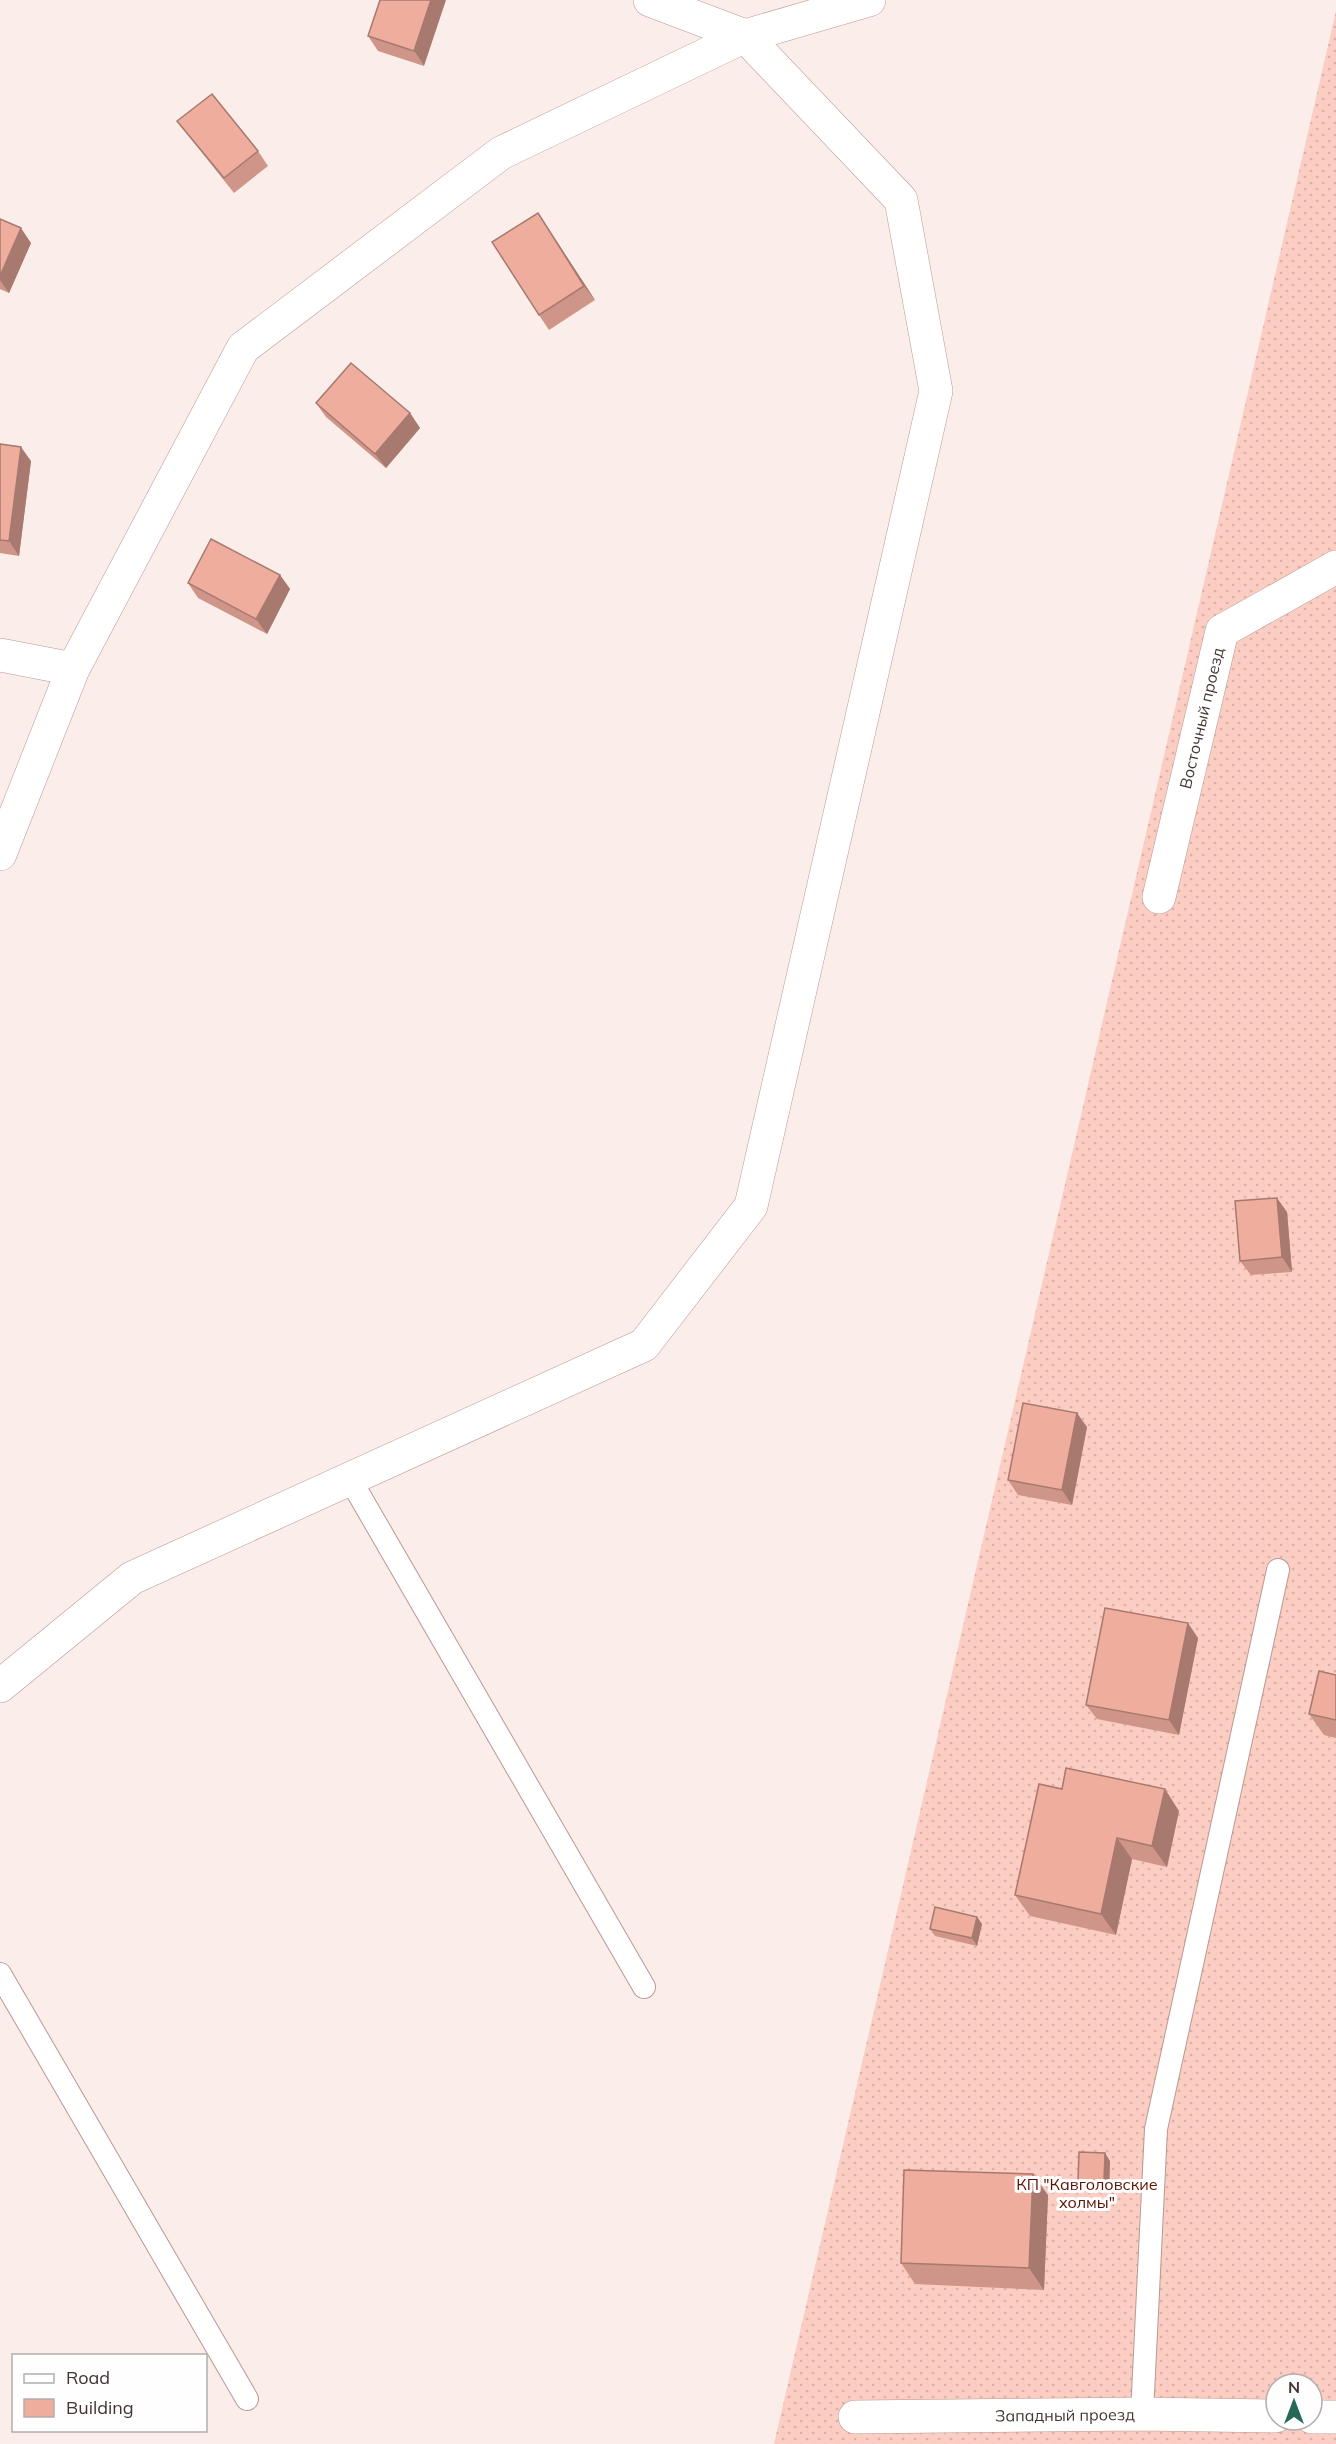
<svg xmlns="http://www.w3.org/2000/svg" width="1336" height="2444" viewBox="0 0 1336 2444" font-family="Mulish,sans-serif">
	<style>
		.garden { fill: url(#garden-dots); fill-rule: evenodd }
		.lines { fill: none; stroke-linecap: round; stroke-linejoin: round }
		.service-casing { stroke: #b99991; stroke-width: 24 }
		.minor-casing { stroke: #b99991; stroke-width: 34 }
		.service { stroke: #fff; stroke-width: 22 }
		.minor { stroke: #fff; stroke-width: 33 }
		.wall { fill: #ce9588 }
		.shaded-wall { fill: #a7796f }
		.building { fill: #efad9e; stroke: #a7796f; stroke-width: 1.5 }
		.labels { text-anchor: middle; dominant-baseline: central; stroke-width: 6; stroke-linejoin: round; paint-order: stroke }
		.street-label { font-size: 16px; fill: #433532; stroke: #fefefe }
		.park-label { font-size: 16px; fill: #5c1002; stroke: #fefefe }
	</style>
	<defs>
		<pattern id="garden-dots" width="8" height="8" patternUnits="userSpaceOnUse" patternTransform="scale(1.5)"><rect width="8" height="8" fill="#fccdc2"/><path d="M2 2h.1M6 6h.1" fill="none" stroke="#d9b1a7" stroke-width="1.8" stroke-linecap="round"/></pattern>
	</defs>
	<rect width="100%" height="100%" fill="#fbede9"/>
	<path class="garden" d="M1336,11v2433h-562zM1276,2384h36v36h-36z"/>
	<g class="lines">
		<defs>
			<path id="service" d="M350,1479l294,508
				M0,1974l247,425
				M1142,2414l14,-285 122,-559"/>
			<g id="minor">
				<path d="M0,655l73,14"/>
				<path d="M0,854l73,-185 170,-321 258,-195 244,-117 124,-36"/>
				<path id="s1" d="M1159,897l63,-266 114,-64"/>
				<path d="M0,1686l132,-108 512,-233 107,-139 185,-815 -35,-191 -156,-164 -95,-36"/>
				<path id="s2" d="M855,2417l287,-3 134,2"/>
				<path d="M1312,2417h24"/>
			</g>
		</defs>
		<use href="#service" class="service-casing"/>
		<use href="#minor" class="minor-casing"/>
		<use href="#service" class="service"/>
		<use href="#minor" class="minor"/>
	</g>
	<path class="wall" d="M380,0l44,66 -46,-15 -10,-15z
		M177,121l81,30 10,15 -34,27 -46,-58z
		M0,219l31,24 -22,50 -9,-4z
		M548,228l47,72 -46,30 -10,-15z
		M316,403l94,10 10,15 -34,40 -60,-51z
		M0,444l31,17 -12,95 -19,-3z
		M280,575l10,14 -23,45 -69,-36 -10,-15z
		M1287,1212l5,60 -41,3 -11,-14z
		M1087,1427l-15,78 -54,-10 -10,-15z
		M1198,1638l-19,97 -82,-16 -11,-14z
		M1336,1675v63l-12,-3 -15,-21z
		M1062,1789l117,22 -12,56 -35,-8 -16,76 -86,-19 -15,-21z
		M977,1917l5,7 -5,22 -42,-10 -5,-7z
		M1110,2161l-1,28 -26,-1 -5,-7z
		M1048,2195l-4,95 -129,-6 -14,-21z"/>
	<path class="shaded-wall" d="M431,0h15l-22,66 -10,-15z
		M538,213l10,15 47,72 -11,-14z
		M21,228l10,15 -22,50 -9,-13v-4z
		M410,413l10,15 -34,40 -11,-14z
		M21,447l10,14 -12,95 -10,-15z
		M280,575l10,14 -23,45 -11,-15z
		M1277,1198l10,14 5,60 -10,-15z
		M1077,1413l10,14 -15,78 -10,-15z
		M1188,1623l10,15 -19,97 -10,-15z
		M1165,1789l14,22 -12,56 -15,-21z
		M1117,1838l15,21 -16,76 -15,-21z
		M977,1917l5,7 -5,22 -5,-8z
		M1105,2153l5,8 -1,28 -5,-8z
		M1033,2174l15,21 -4,95 -15,-22z"/>
	<path class="building" d="M380,0h51l-17,51 -46,-15z
		M212,94l46,57 -34,27 -47,-57z
		M538,213l46,73 -45,29 -47,-73z
		M0,219l21,9 -21,48z
		M351,363l59,50 -35,41 -59,-51z
		M0,444l21,3 -12,94 -9,-1z
		M211,539l69,36 -24,44 -68,-36z
		M1277,1198l5,59 -42,4 -5,-60z
		M1023,1403l54,10 -15,77 -54,-10z
		M1105,1608l83,15 -19,97 -83,-15z
		M1319,1671l17,4v45l-27,-6z
		M1066,1768l99,21 -13,57 -35,-8 -16,76 -86,-19 24,-111 23,5z
		M935,1907l42,10 -5,21 -42,-9z
		M1079,2152l26,1 -1,28h-26z
		M904,2170l129,4 -4,94 -128,-5z"/>
	<g class="labels">
		<g class="street-label">
			<text stroke="none"><textPath href="#s1" startOffset="184">Восточный проезд</textPath></text>
			<text stroke="none"><textPath href="#s2" startOffset="210">Западный проезд</textPath></text>
		</g>
		<g class="park-label">
			<text x="1087" y="2184">КП "Кавголовские<tspan x="1087" dy="18">холмы"</tspan></text>
		</g>
	</g>
	<rect x="12" y="2354" width="195" height="78" fill="#fefefe" stroke="#b3aeac" stroke-width="1.5"/>
	<rect x="24" y="2374" width="30" height="9" fill="#ffffff" stroke="#b3aeac" stroke-width="1.5"/>
	<text x="66" y="2384" font-size="18" fill="#433532">Road</text>
	<rect x="24" y="2399" width="30" height="18" fill="#efad9e" stroke="#b3aeac" stroke-width="1.5"/>
	<text x="66" y="2414" font-size="18" fill="#433532">Building</text>
	<g transform="translate(1294 2402)"><circle r="28" fill="#fefefe" stroke="#b3aeac" stroke-width="1.5"/>
	<path d="M0-4.5L10 22L0 15L-10 22Z" fill="#256858"/>
	<text y="-9" font-size="16" font-weight="bold" text-anchor="middle" fill="#433532">N</text>
	</g>
</svg>
